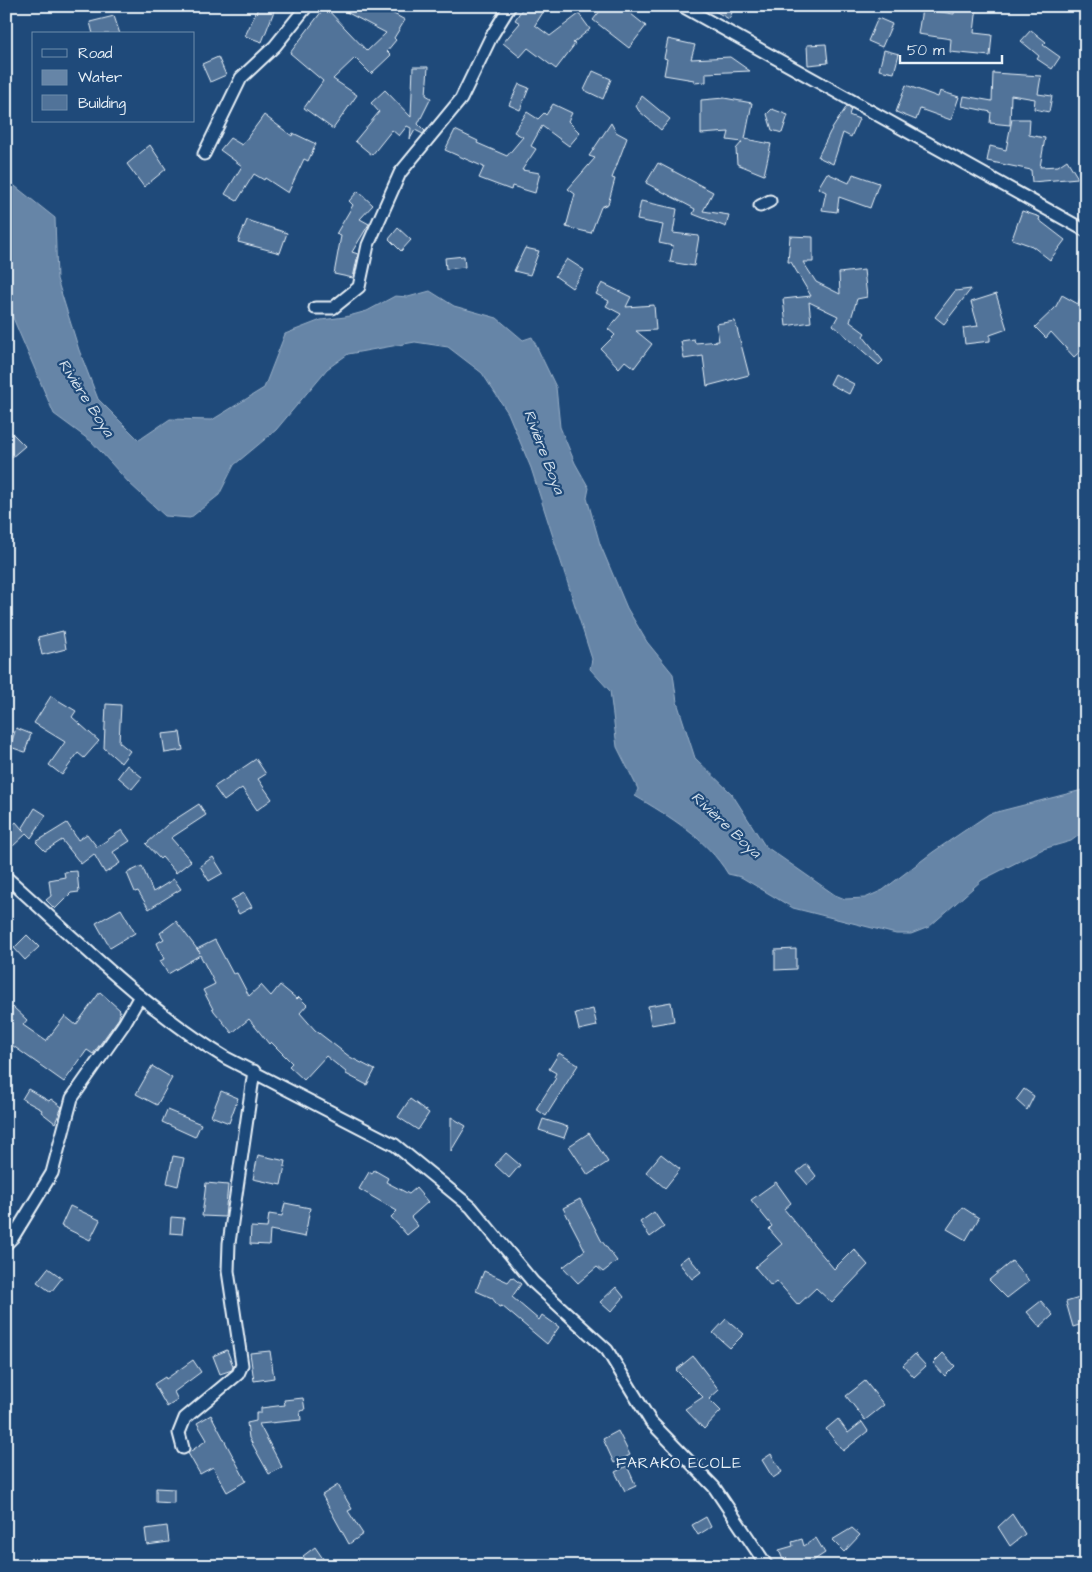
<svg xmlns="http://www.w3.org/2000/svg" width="1092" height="1572" viewBox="0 0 1092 1572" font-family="'Architects Daughter',sans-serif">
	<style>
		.water { fill: #6685a7; stroke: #9ab0c7 }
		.building { fill: #517399; stroke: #e8f1f8 }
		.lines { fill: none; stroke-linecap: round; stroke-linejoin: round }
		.street-casing { stroke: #e8f1f8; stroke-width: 15 }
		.street { stroke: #1f4a7a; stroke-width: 11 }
		.labels { text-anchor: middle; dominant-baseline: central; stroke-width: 4.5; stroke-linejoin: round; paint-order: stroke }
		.water-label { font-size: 15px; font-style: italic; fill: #d4e1ec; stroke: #1f4a7a }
		.neighbourhood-label { font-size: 15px; letter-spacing: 1px; fill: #e8f1f8; stroke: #1f4a7a }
	</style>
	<rect width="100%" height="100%" fill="#1f4a7a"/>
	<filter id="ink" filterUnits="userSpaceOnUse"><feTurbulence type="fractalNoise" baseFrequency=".02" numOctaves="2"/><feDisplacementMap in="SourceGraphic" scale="10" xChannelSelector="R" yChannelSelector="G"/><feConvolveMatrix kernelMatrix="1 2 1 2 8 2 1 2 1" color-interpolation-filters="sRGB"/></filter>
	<g filter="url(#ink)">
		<path class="water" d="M6,179l49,39 2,61 22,71 19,49 41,41 31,-21 42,1 52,-32 21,-54 36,-14 24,-3 22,-6 28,-15 13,1 22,-6 24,15 43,12 26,22 9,-3 24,50 4,40 15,36 14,25 -2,10 13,46 27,64 20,34 26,32 4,28 18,56 37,36 33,52 70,49 10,4 20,-1 18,-8 50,-38 56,-38 97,-25v41l-15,11 -28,8 -61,31 -53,47 -18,7h-15l-103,-26 -52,-31 -13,-3c-21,-35 -59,-58 -93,-78l3,-7 -21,-42 -7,-56 -20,-22 2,-10 -61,-191 -23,-55 -26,-40 -34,-26 -33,-5 -67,12 -21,15 -51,61 -42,35 -15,30 -29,23 -25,-2 -36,-33 -37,-41 -38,-28 -41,-96 -7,-26z"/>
		<path class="building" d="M259,6h17l-14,36 -17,-6z
			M335,6h44l26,14 -11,18 2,2 -9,11 4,4 -20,19 -16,-16 -22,21 24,16 -24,34 -29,-21 19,-27 -33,-28 35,-46 42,44 19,-18z
			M524,6h23l-12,19 15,11 29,-22 11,15 -17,14 2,1 -19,25 -28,-21 -8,9 -17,-14 17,-20 -5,-3z
			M604,6h33l-6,8 15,12 -17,22 -36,-28z
			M706,6h29l-6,13z
			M955,6h22l-3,27 18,2 -2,21 -40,-4 1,-13 -33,-5 4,-25 32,5z
			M114,16l6,18h-27l-3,-12z
			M878,18l14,6 -10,23 -14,-6z
			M1031,30l15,12 -3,3 17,12 -8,12 -15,-10 2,-3 -18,-15z
			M668,39l27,6 -4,14 39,-2 20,14 -44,2v9l-12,1v-3l-30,-5 3,-16 -3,-1z
			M826,44l2,19 -20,2 -1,-20z
			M884,50l15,4 -5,19 -15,-3z
			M218,57l8,18 -16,7 -8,-18z
			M413,67h15l-2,28 5,3 -13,26 7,7 -2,3 -8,-4 -5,9 1,-11 -4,-2 -8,10 -7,-6 -20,25 -17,-14 24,-29 -8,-9 14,-13 26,27z
			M593,71l18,8 -8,20 -19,-9z
			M993,73l48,3 -3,18 14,2 -3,16 -15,-3 1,-10 -24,-4 -1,30 -20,-2 1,-11 -29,-6 2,-10 28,5z
			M519,84l10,4 -9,22 -11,-5z
			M906,85l32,12 2,-6 19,6 -8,23 -31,-11 -4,11 -20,-8z
			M642,96l28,23 -9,11 -22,-19 -3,-5z
			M724,98l28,5 -7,36 26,5 -7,31 -27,-11 -1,-15 6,-7 -15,-2 2,-8 -28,2v-34z
			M553,104l19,9 -4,8 12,12 -11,13 -27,-20 -11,20 5,3 -14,21 18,3 -5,20 -23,-7 -1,4 -32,-12 5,-11 -39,-17 10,-20 23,11 -1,2 30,13 16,-19 -9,-5 13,-20 11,7 6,-6 2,2z
			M847,106l4,3 -2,6 10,4 -8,18 -8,-4 -10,31 -15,-7 12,-25z
			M772,109l16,6 -6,18 -10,-3 -5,-16z
			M264,115l28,21 1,-3 23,11 -8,17 -4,-2 -16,34 -23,-15 -1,2 -10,-6 -17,27 -12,-7 17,-28 -22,-16 10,-12 12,7z
			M1012,119h18l-1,16 16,3 -5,29 18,-1 9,-6 11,18 -46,4 -1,-12 -44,-9 3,-15 16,4z
			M611,123l5,9 11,6 -15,40 3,1 -7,25 -7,3 -10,26 -25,-6 9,-33 -7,-5 27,-31 -6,-2z
			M150,145l16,24 -22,18 -17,-23z
			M658,163l55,29 -10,19 26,4 -3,12 -33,-13 2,-5 -49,-26z
			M827,173l22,10 4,-9 26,9 -9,25 -31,-11 -2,15 -15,-2 4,-18 -8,-4z
			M358,191l15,14 -13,14 9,5 -17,28 6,2 -5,24 -19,-4 7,-38 -5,-2 17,-29 -4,-4z
			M641,201l36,8 -4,24 26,3 -5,30 -24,-4 3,-16 -14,-3 4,-18 -26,-5z
			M1022,211l18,6 -1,3 26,20 -15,20 -18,-14 -20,-7z
			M247,220l40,13 -7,20 -42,-11z
			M398,228l13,12 -10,11 -12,-12z
			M790,236l23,1v25h-10l13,20 24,12 -1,-21 25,-3 3,27 -10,2 -7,23 15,11 -2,3 20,25 -4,4 -46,-40 5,-9 -29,-14 2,20 -25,4 -3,-27 28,-3 -20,-34h-3z
			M525,248l14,3 -9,24 -16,-4z
			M464,256l1,11 -19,2 -1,-11z
			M567,259l17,11 -12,18 -17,-12z
			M602,283l29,14 -5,10 28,-2 2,25 -20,1 16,13 -18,24 -9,-7 -6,7 -18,-19 14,-14 -7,-6 13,-15 -15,-8 3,-5 -13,-7z
			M1086,285v61l-12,11 -23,-25 -5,6 -11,-11 20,-19 7,-13 16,9z
			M971,289l-27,35 -9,-7 20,-26z
			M996,294l11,35 -17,6v6l-25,3 -2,-16 15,-2 -7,-24z
			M735,321l14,54 -42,11 -4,-30 -19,3 -3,-18 13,-2 1,4 24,-2 -3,-17z
			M835,374l19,10 -5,10 -19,-10z
			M6,427l19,19 -14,12 -5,-6z
			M63,631l3,18 -24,6 -4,-18z
			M51,696l25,15 -4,6 27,24 -15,17 -6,-5 -16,22 -13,-10 16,-23 -31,-19z
			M106,704l15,1 -2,37 11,9 -9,12 -17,-15z
			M16,728l15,6 -6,18 -15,-5z
			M180,732l3,18 -18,3 -3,-19z
			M256,759l10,15 -8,5 14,20 -15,11 -15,-22 -18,13 -10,-14z
			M127,765l15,12 -10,12 -14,-12z
			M199,804l7,11 -35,23 20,23 -15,12 -14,-16 -2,2 -14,-15 22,-20z
			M35,808l11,7 -15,23 -9,-9 4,5 -13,12 -7,-8v-8l10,-8 6,7z
			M67,823l11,17 9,-6 10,13 25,-17 8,11 -17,11 7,11 -15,10 -11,-19 -13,10 -19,-24 -17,11 -9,-9z
			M213,857l10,16 -14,8 -9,-15z
			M142,866l11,26 21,-13 7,10 -32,20 -11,-18 -3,1 -8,-19z
			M77,871l2,21 -8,1 -16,16 -9,-9 5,-4 -2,-16 16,-3 -1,-5z
			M244,893l8,14 -13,7 -8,-14z
			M121,909l14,24 -25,15 -14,-25z
			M176,921l24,32 -3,-4 18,-9 18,34 4,-1 12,23 12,-11 10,11 9,-11 17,14 2,-2 8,8 -7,8 15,17 35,27 25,13 -8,15 -21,-11v-2l-20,-16 -22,24 -15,-14 3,-3 -21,-21 -2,2 -20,-25 -17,14 -18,-22 -11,-21 12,-6 -15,-29 -32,19 -8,-13 4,-2 -7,-16 7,-4 -4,-6z
			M27,935l12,12 -14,13 -11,-12z
			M796,949v20l-21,1v-20z
			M100,992l20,18 -1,8 -26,36 -6,-4 -23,32 -58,-41v-27l7,-7 14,13 -4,5 23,16 19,-25 11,9z
			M671,1002l3,19 -23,4 -3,-19z
			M593,1009l4,17 -18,4 -4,-17z
			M559,1053l19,12 -32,51 -10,-7 20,-31 -2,-1 2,-4 -7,-4z
			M152,1066l20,12 -15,27 -21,-11z
			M28,1089l21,12 2,-2 11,8 -7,16 -14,-11 1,-2 -20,-11z
			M1024,1089l10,7 -7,14 -11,-10z
			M221,1091l17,7 -9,25 -18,-7z
			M410,1099l19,14 -11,17 -20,-13z
			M167,1110l34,14 -6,13 -33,-15z
			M451,1117l15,9 -15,25z
			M543,1119l25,8 -4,11 -25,-8z
			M589,1133l19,29 -20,13 -19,-29z
			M506,1153l14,12 -11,13 -14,-13z
			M661,1154l19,15 -15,19 -19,-16z
			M258,1155l28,6 -5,24 -28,-6z
			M173,1156l11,2 -6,28 -11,-3z
			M807,1164l9,12 -8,9 -11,-13z
			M374,1170l14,8 -2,4 23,12 7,-6 12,14 -17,15 7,9 -11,9 -16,-18 6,-6 -38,-22 10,-17 3,2z
			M776,1182l15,21 -7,6 50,60 20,-20 14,16 -36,38 -16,-15 -18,17 -21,-24 -6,5 -16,-19 27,-23 -13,-15 3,-3 -21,-26z
			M206,1183l22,2 -3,32 -23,-1z
			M580,1199l21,41 16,21 -14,11 -6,-5 -19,16 -15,-16 22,-17 -22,-42z
			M285,1203l25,5 -5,29 -35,-7 -1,15 -19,-1 1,-17 16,1 2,-14 13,2z
			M70,1206l30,14 -10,20 -29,-14z
			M962,1207l17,11 -13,22 -19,-11z
			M654,1212l10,15 -14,10 -10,-15z
			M171,1217l13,1 -2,16 -12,-1z
			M688,1256l13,16 -9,7 -13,-16z
			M1012,1261l17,20 -22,17 -18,-18z
			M48,1268l14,10 -11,14 -14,-10z
			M484,1271l24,11 4,-5 9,7 -9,13 27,23 3,-5 17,12 -12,17 -45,-38 -3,1 -7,-9 -16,-7z
			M616,1287l8,10 -13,15 -11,-10z
			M1086,1296v27l-13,4 -7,-25z
			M1041,1301l12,14 -13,12 -13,-15z
			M726,1319l18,15 -14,14 -17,-15z
			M227,1350l6,16 -1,4 -12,4 -7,-18z
			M270,1351l4,27 -20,3 -4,-28z
			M943,1353l12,13 -10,10 -12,-13z
			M915,1354l11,12 -12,11 -11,-12z
			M693,1356l26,34 -10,9 12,12 -17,18 -19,-20 18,-12 -27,-27z
			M193,1360l8,12 -27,20 4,8 -11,7 -13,-23 11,-7 1,2z
			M865,1381l19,24 -19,15 -19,-24z
			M303,1398l2,12 -5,1 1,9 -42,4 23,43 -13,7 -20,-36 -2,-15 9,-2v-8h5v-5l24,-3 -1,-5z
			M211,1415l35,66 -19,11 -14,-25 -13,7 -12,-21 19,-13 -10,-17z
			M838,1419l10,14 14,-11 6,9 -25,20 -17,-22z
			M618,1431l12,24 -16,8 -11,-24z
			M771,1454l11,18 -9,6 -11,-18z
			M627,1466l9,20 -11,5 -10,-19z
			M338,1485l14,24 -4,2 15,23 -14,10 -27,-49z
			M156,1488l18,1v14l-18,-1z
			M1012,1514l13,20 -15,12 -12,-19z
			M706,1517l5,10 -13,8 -6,-10z
			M167,1526l2,16 -22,3 -2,-16z
			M852,1528l8,7 -16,17 -12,-12z
			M816,1538l9,15 -20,13h-15l-3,-7 -4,1 -4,-10 14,-4 -1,-4 10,-3 2,7z
			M315,1547l13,19h-18l-7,-10z"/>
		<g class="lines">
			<defs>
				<path id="street" d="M682,6l404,225
					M204,154l37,-76 34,-32 32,-40
					M760,206l10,-5
					M315,308h18l26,-21 9,-42 32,-72 61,-74 30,-62 19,-31
					M6,877c71,63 139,132 220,181l169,87 76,62 62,75 74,68 44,72 63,65 53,79
					M6,1244l7,-7 39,-64 20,-75 52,-74 16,-28
					M183,1448l-4,-15 6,-15 53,-44 4,-9 -14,-94 1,-28 25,-172"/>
			</defs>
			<use href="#street" class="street-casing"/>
			<use href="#street" class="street"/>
		</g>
	</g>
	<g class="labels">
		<g class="water-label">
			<text transform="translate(86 398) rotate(57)">Rivière Boya</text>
			<text transform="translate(544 452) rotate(69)">Rivière Boya</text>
			<text transform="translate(726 825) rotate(43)">Rivière Boya</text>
		</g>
		<g class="neighbourhood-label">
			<text x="679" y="1463">FARAKO ECOLE</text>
		</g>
	</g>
	<rect width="1092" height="1572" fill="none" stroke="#1f4a7a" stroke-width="25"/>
	<rect x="12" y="12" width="1067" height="1547" fill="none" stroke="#e8f1f8" stroke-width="2" filter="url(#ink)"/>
	<rect x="32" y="32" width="162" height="90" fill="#1f4a7a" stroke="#6f8dac"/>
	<rect x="42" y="49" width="25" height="8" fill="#1f4a7a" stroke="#6f8dac"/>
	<text x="78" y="58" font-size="15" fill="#e8f1f8">Road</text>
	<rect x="42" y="70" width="25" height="15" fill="#6685a7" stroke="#6f8dac"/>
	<text x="78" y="82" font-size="15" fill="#e8f1f8">Water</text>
	<rect x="42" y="95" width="25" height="15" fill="#517399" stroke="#6f8dac"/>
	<text x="78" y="108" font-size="15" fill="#e8f1f8">Building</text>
	<path d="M900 55v8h102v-8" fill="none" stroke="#e8f1f8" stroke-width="2.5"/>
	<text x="907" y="55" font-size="15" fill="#e8f1f8" stroke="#1f4a7a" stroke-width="4" paint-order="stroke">50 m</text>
</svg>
